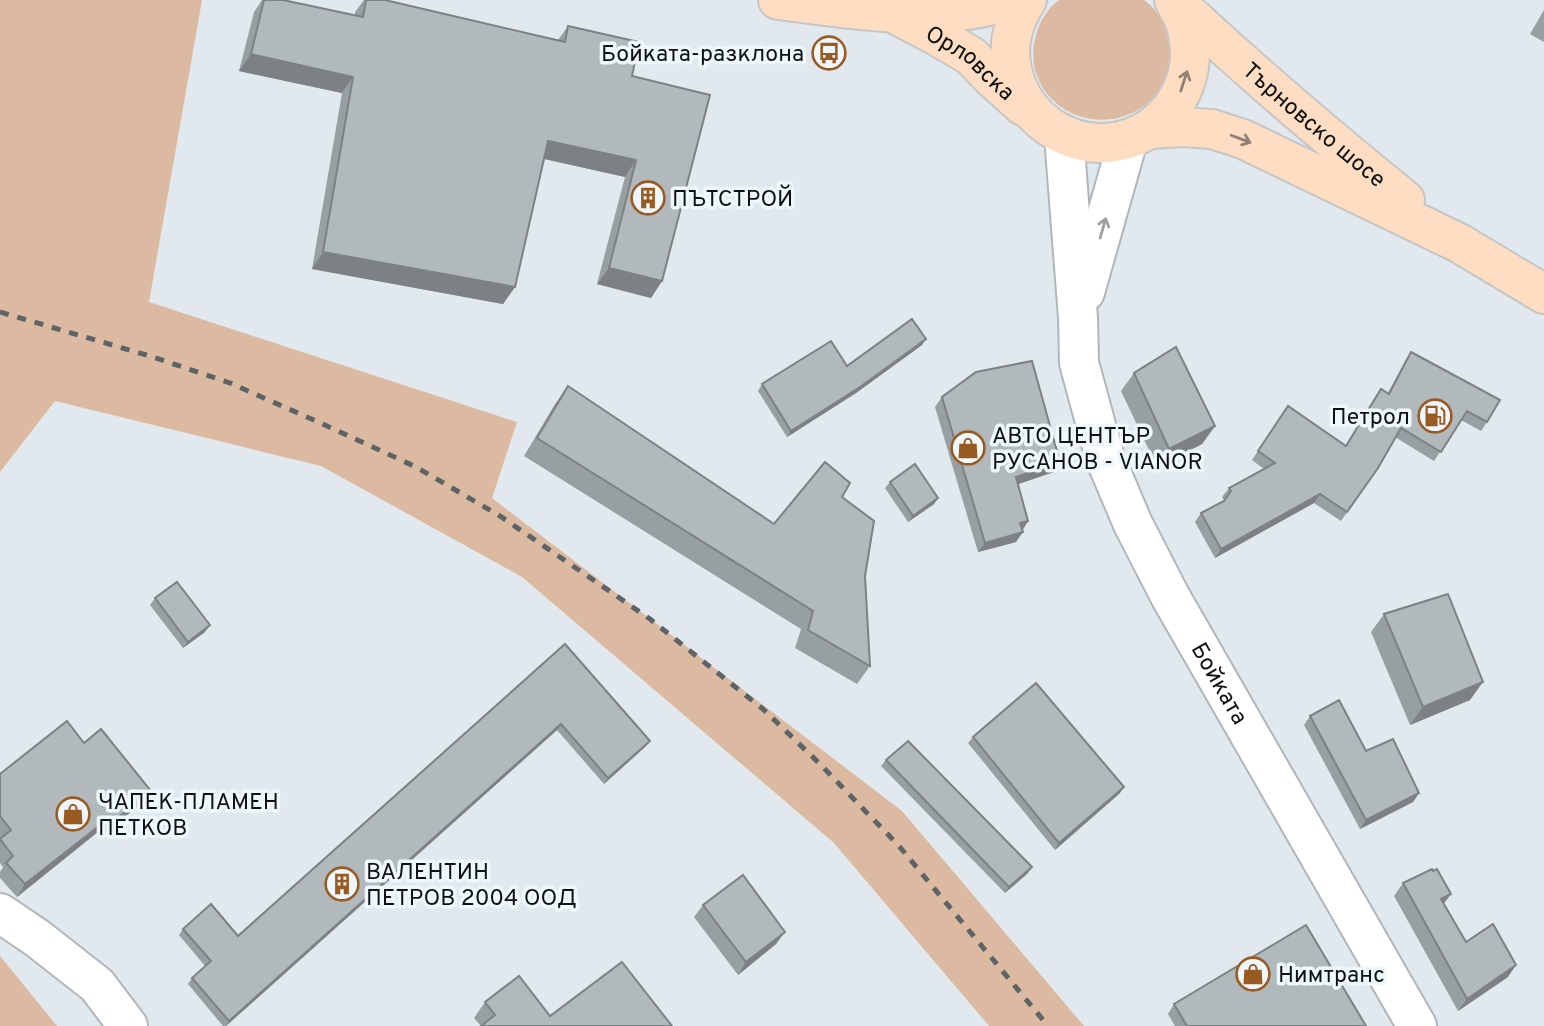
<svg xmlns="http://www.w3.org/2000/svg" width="1544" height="1026" viewBox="0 0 1544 1026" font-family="Overpass,sans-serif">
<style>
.green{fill:#dbbaa1}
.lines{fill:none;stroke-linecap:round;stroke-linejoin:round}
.secondary-casing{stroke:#afb7bb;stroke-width:42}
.primary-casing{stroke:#c5c6c6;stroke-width:42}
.secondary{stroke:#fff;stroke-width:38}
.primary{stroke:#feddc2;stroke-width:38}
.rail{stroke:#5e6366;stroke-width:5;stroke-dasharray:9 9;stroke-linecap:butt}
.wall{fill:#989fa3}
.shaded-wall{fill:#7c8284}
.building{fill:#b1b9bd;stroke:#7c8284;stroke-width:2}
.oneway{stroke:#928173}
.oneway2{stroke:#9fa0a0}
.labels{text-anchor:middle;stroke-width:7;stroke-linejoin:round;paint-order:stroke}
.poi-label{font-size:23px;fill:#0e1112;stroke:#eef7fb;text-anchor:start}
.street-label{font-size:23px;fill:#0e1112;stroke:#eef7fb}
</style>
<rect width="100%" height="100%" fill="#e1e9ee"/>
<!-- green -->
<g class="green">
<polygon points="0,0 202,0 149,302 517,422 492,498 902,811 1084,1026 989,1026 834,843 522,577 321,466 55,401 0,472"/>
<path d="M1059 0H1144C1164 14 1171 38 1169 61 1168 78 1157 96 1144 106 1091 144 1018 98 1036 35 1040 21 1047 9 1059 0Z"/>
<polygon points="0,956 57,1026 0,1026"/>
</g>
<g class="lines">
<defs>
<g id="secondary">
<path id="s1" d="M1064 136 1078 318 1079 363 1105 458 1133 524 1170 596 1417 1026"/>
<polyline points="1085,292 1128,140"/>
<polyline points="0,913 37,938 97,985 128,1026"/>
</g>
<g id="primary">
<path d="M778 0C855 9 935 25 1011 0"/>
<path d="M1027 0C1009 28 1005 55 1017 86 1024 103 1035 117 1050 127 1121 174 1207 111 1187 29 1185 19 1178 9 1174 0"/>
<path id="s2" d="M1178 4C1251 72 1327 137 1405 200"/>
<path id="s3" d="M897 15 937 36 971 56 993 79 1023 106"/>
<polyline points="1150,129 1183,127 1212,129 1243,139 1459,243 1544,294"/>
</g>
</defs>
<!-- secondary casing -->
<use href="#secondary" class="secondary-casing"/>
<!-- primary casing -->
<use href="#primary" class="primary-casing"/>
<!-- secondary -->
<use href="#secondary" class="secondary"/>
<!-- primary -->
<use href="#primary" class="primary"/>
<!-- rail -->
<polyline class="rail" points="0,312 153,357 230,383 325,425 416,467 500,516 589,577 650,619 763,709 820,764 899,846 1048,1026"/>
</g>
<!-- wall -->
<g class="wall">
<polygon points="262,0 283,0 355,15 355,12 364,0 385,0 558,40 568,26 632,76 662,281 651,298 597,284 625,177 544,159 515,287 503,304 312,269 342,93 239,71 254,12"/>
<polygon points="1544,10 1544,42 1530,34"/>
<polygon points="922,345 856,393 787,437 758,391 762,384 847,366"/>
<polygon points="1411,352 1487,422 1481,431 1461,420 1434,461 1395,437 1378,468 1341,521 1314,503 1215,558 1195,522 1201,513 1223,501 1224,500 1222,497 1229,488 1264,469 1252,460 1288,406 1346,446 1381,389 1388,393 1405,361"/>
<polygon points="1134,373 1215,426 1202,444 1157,467 1121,391"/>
<polygon points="568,386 774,524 842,497 865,576 870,666 857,684 795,648 801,629 524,456 555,404"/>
<polygon points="942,397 1054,472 1018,484 1028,521 1016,542 978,552 935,407"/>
<polygon points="890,482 938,498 934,504 908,522 885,488"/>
<polygon points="155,598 205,632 183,648 150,605"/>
<polygon points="1384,614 1470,700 1410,725 1371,632"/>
<polygon points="565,644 650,741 645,747 604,784 557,730 226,1026 223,1026 188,984 192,978 205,966 179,935 183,929 238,936"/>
<polygon points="1310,716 1366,751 1419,793 1413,802 1360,829 1304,725"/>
<polygon points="973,737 1120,793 1055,850 968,743"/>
<polygon points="84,743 151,791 142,803 102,835 99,831 17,897 0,878 0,872 3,867 0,863 0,774"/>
<polygon points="886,760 1032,867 1027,874 1005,893 881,766"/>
<polygon points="1403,883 1444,904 1466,942 1508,977 1458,1011 1394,896"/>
<polygon points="703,905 776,944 738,975 694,917"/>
<polygon points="485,1002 550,1016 481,1026 474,1018"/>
<polygon points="1174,1004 1366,1026 1175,1026 1168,1014"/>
</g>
<!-- shaded-wall -->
<g class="shaded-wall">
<polygon points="251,54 353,77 342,93 239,71"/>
<polygon points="548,141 636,160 625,177 536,157"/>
<polygon points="323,252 515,287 503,304 312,269"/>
<polygon points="609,268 662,281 651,298 597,284"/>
<polygon points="926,339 922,345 856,393 787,437 791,431"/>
<polygon points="1215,426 1202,444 1157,467 1169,449"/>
<polygon points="1060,462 1054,472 1009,487 1016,477"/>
<polygon points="1320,494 1314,503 1215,558 1221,549"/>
<polygon points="938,498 934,504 908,522 913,516"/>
<polygon points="1028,521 1022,530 1020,523"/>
<polygon points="1023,532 1016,542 978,552 985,543"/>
<polygon points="210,625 205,632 183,648 188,642"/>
<polygon points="1483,682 1470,700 1410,725 1423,707"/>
<polygon points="561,724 557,730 226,1026 229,1021"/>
<polygon points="650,741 645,747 604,784 608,778"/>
<polygon points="1124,787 1120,793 1055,850 1059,843"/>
<polygon points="151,791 142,803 102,835 111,823"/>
<polygon points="1419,793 1413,802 1360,829 1366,820"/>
<polygon points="108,819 99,831 17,897 25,884"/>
<polygon points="1032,867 1027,874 1005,893 1009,887"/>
<polygon points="1451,894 1442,906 1441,899"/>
<polygon points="785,932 776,944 738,975 746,962"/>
<polygon points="1516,965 1508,977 1458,1011 1467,999"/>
</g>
<!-- building -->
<g class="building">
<polygon points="264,0 283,0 363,17 366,0 385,0 565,42 568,26 639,42 632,76 710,95 662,281 609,268 636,160 548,141 515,287 323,252 353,77 251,54"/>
<polygon points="912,319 926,339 860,387 791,431 762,384 831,341 847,366"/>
<polygon points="1176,347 1215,426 1169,449 1134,373"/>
<polygon points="1411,352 1500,400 1487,422 1467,411 1441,452 1401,428 1378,468 1347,512 1320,494 1221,549 1201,513 1224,501 1231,491 1229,488 1275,463 1258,451 1288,406 1346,446 1381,389 1389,394"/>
<polygon points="1032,361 1060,462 1016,477 1028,521 1020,523 1023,532 985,543 942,397 976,372"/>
<polygon points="568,386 774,524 825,462 850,483 842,497 874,521 865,576 870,666 808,630 813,611 537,438"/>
<polygon points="915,464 938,498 913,516 890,482"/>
<polygon points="177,582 210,625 188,642 155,598"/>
<polygon points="1448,594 1483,682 1423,707 1384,614"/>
<polygon points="565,644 650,741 608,778 561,724 229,1021 192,978 211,961 183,929 211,904 238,936"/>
<polygon points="1036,683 1124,787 1059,843 973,737"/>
<polygon points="1339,700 1366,751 1393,739 1419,793 1366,820 1310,716"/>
<polygon points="67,721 84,743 101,729 151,791 111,823 108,819 25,884 6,863 13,856 0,839 11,830 0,816 0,774"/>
<polygon points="908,741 1032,867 1009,887 886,760"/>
<polygon points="1432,869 1433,871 1437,869 1451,894 1441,899 1466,942 1493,924 1516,965 1467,999 1403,883"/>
<polygon points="743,875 785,932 746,962 703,905"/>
<polygon points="1306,925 1366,1026 1187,1026 1174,1004"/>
<polygon points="622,962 672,1026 481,1026 495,1015 485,1002 519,976 550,1016"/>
</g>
<!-- one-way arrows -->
<defs><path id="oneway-shaft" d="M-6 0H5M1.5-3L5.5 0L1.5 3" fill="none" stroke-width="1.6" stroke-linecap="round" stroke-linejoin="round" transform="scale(1.75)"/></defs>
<g class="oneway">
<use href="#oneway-shaft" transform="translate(1184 81) rotate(-72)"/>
<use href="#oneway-shaft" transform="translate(1241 139) rotate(21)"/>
</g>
<use class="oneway2" href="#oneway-shaft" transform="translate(1103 228) rotate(-74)"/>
<!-- icons -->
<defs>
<symbol id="bus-ring" viewBox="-11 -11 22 22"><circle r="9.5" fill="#eef7fb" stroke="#9a5b22" stroke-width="1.5"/><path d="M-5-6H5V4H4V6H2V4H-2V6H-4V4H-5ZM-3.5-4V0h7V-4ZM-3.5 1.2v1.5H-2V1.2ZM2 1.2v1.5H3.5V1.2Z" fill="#9a5b22"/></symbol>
<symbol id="building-ring" viewBox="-11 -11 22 22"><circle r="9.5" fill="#eef7fb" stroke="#9a5b22" stroke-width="1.5"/><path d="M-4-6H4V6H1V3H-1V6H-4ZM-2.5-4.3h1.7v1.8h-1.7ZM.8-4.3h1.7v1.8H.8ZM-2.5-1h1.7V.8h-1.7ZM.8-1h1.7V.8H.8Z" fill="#9a5b22"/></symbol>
<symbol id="fuel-ring" viewBox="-11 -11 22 22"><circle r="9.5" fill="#eef7fb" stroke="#9a5b22" stroke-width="1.5"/><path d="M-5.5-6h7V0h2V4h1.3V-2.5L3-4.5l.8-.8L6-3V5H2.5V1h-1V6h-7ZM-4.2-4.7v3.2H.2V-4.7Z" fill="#9a5b22"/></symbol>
<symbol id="shop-ring" viewBox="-11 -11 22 22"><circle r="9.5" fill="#eef7fb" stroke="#9a5b22" stroke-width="1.5"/><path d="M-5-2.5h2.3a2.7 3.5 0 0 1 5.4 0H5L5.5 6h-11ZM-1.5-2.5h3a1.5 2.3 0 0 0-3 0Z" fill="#9a5b22"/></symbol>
</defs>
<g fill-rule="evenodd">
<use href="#bus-ring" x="810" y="34" width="38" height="38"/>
<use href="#building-ring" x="629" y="179" width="38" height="38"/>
<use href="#fuel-ring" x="1416" y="397" width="38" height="38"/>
<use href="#shop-ring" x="949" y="429" width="38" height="38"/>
<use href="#shop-ring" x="54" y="795" width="38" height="38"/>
<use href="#building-ring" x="323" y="865" width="38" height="38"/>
<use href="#shop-ring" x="1234" y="955" width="38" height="38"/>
</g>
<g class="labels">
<!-- poi labels -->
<g class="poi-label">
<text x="804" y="61" text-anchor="end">Бойката-разклона</text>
<text x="672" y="206">ПЪТСТРОЙ</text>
<text x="1410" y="424" text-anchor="end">Петрол</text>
<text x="992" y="443">АВТО ЦЕНТЪР<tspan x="992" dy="26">РУСАНОВ - VIANOR</tspan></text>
<text x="98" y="809">ЧАПЕК-ПЛАМЕН<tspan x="98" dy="26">ПЕТКОВ</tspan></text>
<text x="366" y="879">ВАЛЕНТИН<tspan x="366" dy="26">ПЕТРОВ 2004 ООД</tspan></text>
<text x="1278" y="982">Нимтранс</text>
</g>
<!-- street labels -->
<g class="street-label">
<text dy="8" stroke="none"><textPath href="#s3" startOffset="88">Орловска</textPath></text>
<text dy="8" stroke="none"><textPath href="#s2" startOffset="182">Търновско шосе</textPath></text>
<text dy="8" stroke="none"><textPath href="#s1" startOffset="579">Бойката</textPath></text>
</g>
</g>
</svg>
